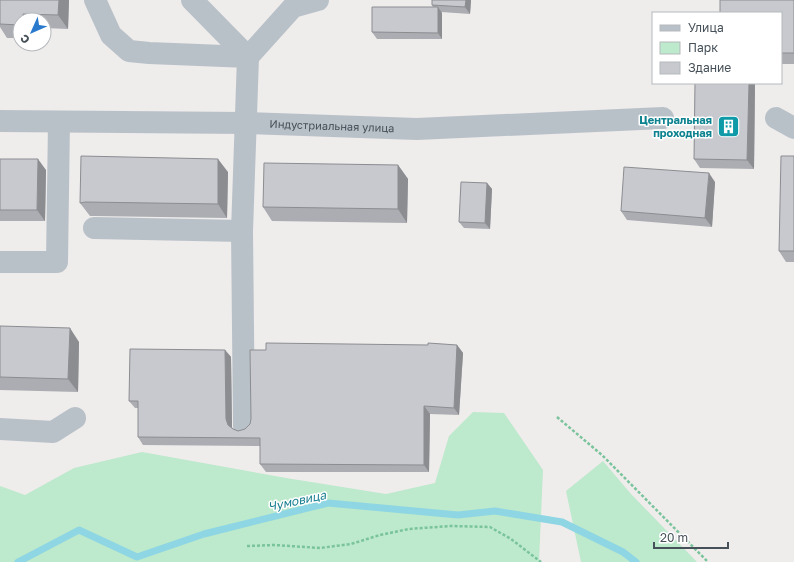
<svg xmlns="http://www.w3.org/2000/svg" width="794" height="562" viewBox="0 0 794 562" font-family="'Golos Text',sans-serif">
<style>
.green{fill:#bde9cc}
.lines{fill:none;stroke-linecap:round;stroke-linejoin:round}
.stream{stroke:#8ed6e3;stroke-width:7}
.path{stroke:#79c49b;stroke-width:2.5;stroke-dasharray:3 2;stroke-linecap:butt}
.minor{stroke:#b9c1c8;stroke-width:22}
.wall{fill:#abadb2}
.shaded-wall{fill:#8b8d91}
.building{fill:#c7c9cf;stroke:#8b8d91}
.labels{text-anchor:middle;stroke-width:3;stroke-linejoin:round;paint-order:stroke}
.culture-label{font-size:11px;font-weight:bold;fill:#0d838f;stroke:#fff;text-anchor:end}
.street-label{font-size:11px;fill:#465058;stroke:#fff}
.water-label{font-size:12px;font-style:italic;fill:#197f91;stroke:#fff}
</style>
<rect width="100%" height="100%" fill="#efecec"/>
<!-- green -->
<g class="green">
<polygon points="473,412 504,413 543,470 539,562 0,562 0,486 25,495 74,468 142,452 286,478 386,494 435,483 449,436"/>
<polygon points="603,461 631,494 697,562 581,562 566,491"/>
</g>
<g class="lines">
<!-- stream -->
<polyline class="stream" points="18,562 79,530 137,557 204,534 328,503 458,515 495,511 562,522 623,552 636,562"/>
<!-- path -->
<g class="path">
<polyline points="557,417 602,455 708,562"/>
<polyline points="247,546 275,545 320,548 351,544 380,535 409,529 450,526 490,527 511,539 541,562"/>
</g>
<!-- minor -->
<g class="minor">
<polyline points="95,0 111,35 129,51 149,53 248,57 293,7 318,0"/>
<polyline points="192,0 248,57 242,231 244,426"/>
<polyline points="776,118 794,128"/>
<path id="s1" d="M0 121 246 123 417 129 663 118"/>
<polyline points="94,228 242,231"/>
<polyline points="0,262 57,262 59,122"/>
<polyline points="0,429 53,432 75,418"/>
</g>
</g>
<!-- wall -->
<g class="wall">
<polygon points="0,0 69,0 68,29 44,28 44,20 20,20 20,38 7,38 0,27"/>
<polygon points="471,0 470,14 441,12 442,13 442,39 377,39 372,32 433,7 432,5"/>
<polygon points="794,0 794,64 781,64 781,13"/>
<polygon points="695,83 755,83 754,169 700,168 694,159"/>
<polygon points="794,156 794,262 786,262 779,251"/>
<polygon points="0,159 46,170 45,221 0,221"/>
<polygon points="398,165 408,179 407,223 272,221 263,207"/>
<polygon points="228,172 227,218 94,216 90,216 80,203"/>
<polygon points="715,182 712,227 627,220 621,211"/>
<polygon points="487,183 492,189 490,229 464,228 459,222"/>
<polygon points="0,326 79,342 78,392 0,390"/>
<polygon points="428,345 457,345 463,353 459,415 430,414 429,472 266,472 260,464 260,446 143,445 138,437 138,408 135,408 129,401 225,350 231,357 232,427 233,429 238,431 245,429 250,424 266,350"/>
</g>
<!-- shaded-wall -->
<g class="shaded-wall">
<polygon points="59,0 69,0 68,29 58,15"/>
<polygon points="466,0 471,0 470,14 465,7"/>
<polygon points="438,7 442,13 442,39 438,33"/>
<polygon points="23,14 27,20 23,20"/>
<polygon points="749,83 755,83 754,169 747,160"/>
<polygon points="38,159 46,170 45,221 37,210"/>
<polygon points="218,159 228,172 227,218 218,204"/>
<polygon points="398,165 408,179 407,223 398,209"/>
<polygon points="709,173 715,182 712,227 705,218"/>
<polygon points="487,183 492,189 490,229 485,223"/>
<polygon points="70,328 79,342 78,392 68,379"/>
<polygon points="457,345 463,353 459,415 454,408"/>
<polygon points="225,350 231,357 232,427 233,433 228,425 226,419"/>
<polygon points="424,406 430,414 429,472 424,465"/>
</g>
<!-- building -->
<g class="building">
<polygon points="0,0 59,0 58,15 23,14 23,20 20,20 20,25 0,24"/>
<polygon points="432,0 466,0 465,7 432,5"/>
<polygon points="720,0 794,0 794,53 781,53 781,13 720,13"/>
<polygon points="372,7 438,7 438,33 372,32"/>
<polygon points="695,83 749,83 747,160 694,159"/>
<polygon points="81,156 218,159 218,204 85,202 80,203"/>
<polygon points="781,156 794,156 794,251 779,251"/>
<polygon points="0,159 38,159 37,210 0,210"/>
<polygon points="264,163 398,165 398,209 263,207"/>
<polygon points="624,167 709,173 705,218 621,211"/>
<polygon points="461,182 487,183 485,223 459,222"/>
<polygon points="0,326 70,328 68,379 0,377"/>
<polygon points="266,343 428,345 428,343 457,345 454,408 424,406 424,465 260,464 260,438 138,437 138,401 129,401 130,349 225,350 226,419 228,425 233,429 238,431 245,429 250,424 251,419 250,350 266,350"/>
</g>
<!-- icons -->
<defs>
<symbol id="building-square" viewBox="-11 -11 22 22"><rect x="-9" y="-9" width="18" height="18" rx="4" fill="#0f9aa8" stroke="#fff"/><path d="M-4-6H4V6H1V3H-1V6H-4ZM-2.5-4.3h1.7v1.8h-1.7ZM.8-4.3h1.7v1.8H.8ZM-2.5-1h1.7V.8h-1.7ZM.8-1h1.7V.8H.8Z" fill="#fff"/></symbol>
</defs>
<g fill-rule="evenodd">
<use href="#building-square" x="716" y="114" width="25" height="25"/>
</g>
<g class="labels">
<!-- culture labels -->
<g class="culture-label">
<text x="712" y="124">Центральная<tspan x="712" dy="13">проходная</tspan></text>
</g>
<!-- street labels -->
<g class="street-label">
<text dy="4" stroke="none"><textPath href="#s1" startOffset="332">Индустриальная улица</textPath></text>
</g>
<!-- water labels -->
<g class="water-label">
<text transform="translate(297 501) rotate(-12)" y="4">Чумовица</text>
</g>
</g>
<!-- legend -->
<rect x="652" y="12" width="130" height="72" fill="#ffffff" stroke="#b5b9bc"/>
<rect x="660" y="25" width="20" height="6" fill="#b9c1c8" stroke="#b5b9bc"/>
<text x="688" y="32" font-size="12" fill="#465058">Улица</text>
<rect x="660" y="42" width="20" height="12" fill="#bde9cc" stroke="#b5b9bc"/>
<text x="688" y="52" font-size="12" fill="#465058">Парк</text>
<rect x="660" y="62" width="20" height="12" fill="#c7c9cf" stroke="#b5b9bc"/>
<text x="688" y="72" font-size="12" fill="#465058">Здание</text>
<!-- north arrow -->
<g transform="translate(32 32) rotate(225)"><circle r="19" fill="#ffffff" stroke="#b5b9bc"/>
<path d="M0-3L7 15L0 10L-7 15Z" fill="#2979cc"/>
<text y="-6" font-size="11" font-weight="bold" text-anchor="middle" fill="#465058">С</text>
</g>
<!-- scale -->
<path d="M654 542v6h74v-6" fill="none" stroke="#465058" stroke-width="2"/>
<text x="660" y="542" font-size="12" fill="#465058" stroke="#ffffff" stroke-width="3" paint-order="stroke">20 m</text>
</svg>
